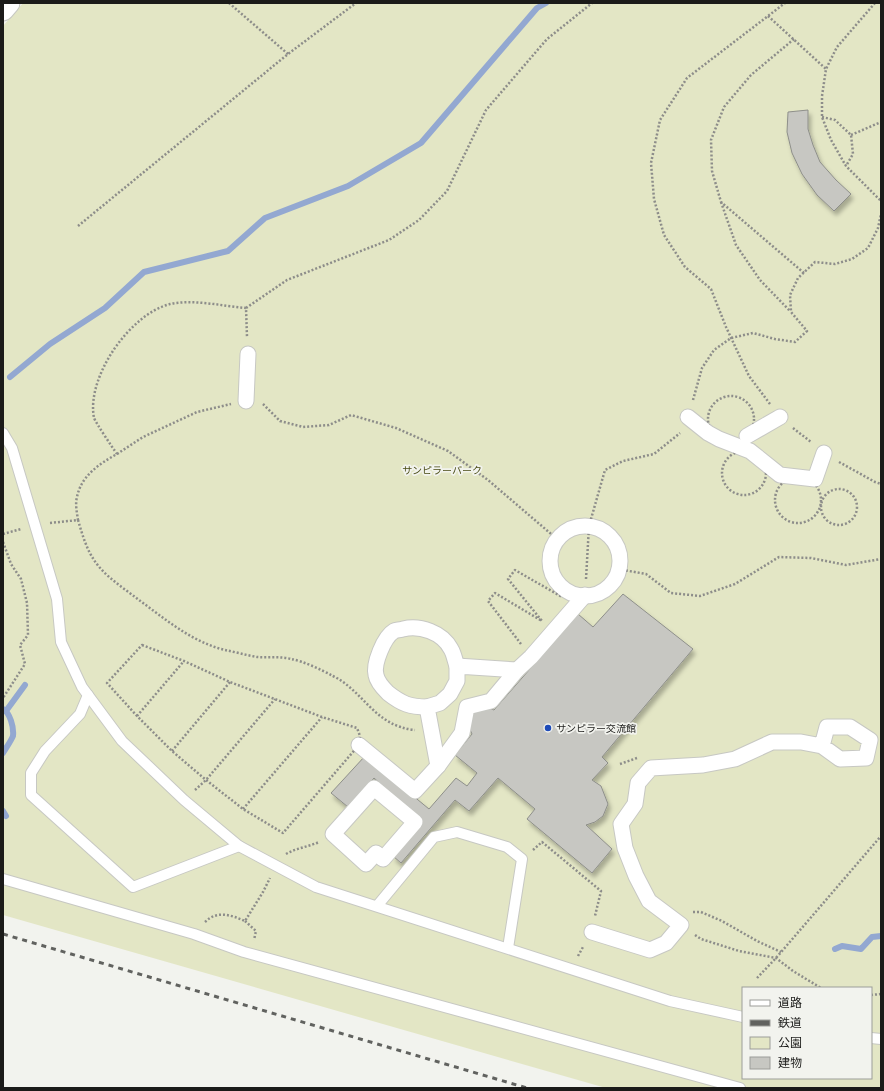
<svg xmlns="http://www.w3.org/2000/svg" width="884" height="1091" viewBox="0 0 884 1091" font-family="'IBM Plex Sans','Noto Sans JP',sans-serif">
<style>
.green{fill:#e3e6c5;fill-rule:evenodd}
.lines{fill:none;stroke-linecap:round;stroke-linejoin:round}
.stream{stroke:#93a8d1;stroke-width:6}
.building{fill:#c7c7c2;stroke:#8e8f8a;filter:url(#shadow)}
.service-casing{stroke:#c7c8c3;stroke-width:12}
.pedestrian-casing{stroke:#c7c8c3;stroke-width:17}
.minor-casing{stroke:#c7c8c3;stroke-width:23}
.path{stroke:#8d8d8a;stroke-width:2.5;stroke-dasharray:2 2;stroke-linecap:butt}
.service{stroke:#fff;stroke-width:10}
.pedestrian{stroke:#fff;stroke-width:15}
.minor{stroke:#fff;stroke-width:21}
.rail{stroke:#61625f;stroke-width:3;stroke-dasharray:5 5;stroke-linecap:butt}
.poi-dot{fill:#1e4bb8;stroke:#f2f3ee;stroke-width:1.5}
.labels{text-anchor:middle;stroke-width:3.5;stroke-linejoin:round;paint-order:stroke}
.park-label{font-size:10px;fill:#494c15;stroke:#f2f3ee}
.poi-label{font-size:10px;fill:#1b1b19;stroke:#f2f3ee;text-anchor:start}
</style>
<defs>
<filter id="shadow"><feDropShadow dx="2.5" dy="4.5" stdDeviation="2" flood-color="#0004"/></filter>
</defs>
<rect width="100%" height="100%" fill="#f2f3ee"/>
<!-- green -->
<path class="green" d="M23 3H881V1088H606L3 915V26ZM743 988H871V1078H743Z"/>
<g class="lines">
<!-- stream -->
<g class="stream">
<polyline points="10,377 50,344 105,308 144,272 228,251 265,218 348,186 421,143 537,8 546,3"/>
<path d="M3 709C10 713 14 727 13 736 11 741 6 748 3 753"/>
<polyline points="6,711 25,685"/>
<polyline points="3,811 6,816"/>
<polyline points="835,949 842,946 861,949 872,937 881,936"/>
</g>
</g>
<!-- building -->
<g class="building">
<polygon points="808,110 808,129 813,145 820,162 836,180 851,194 834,211 817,195 802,174 792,153 787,132 788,112"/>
<polygon points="623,594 693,649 602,757 608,763 592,780 601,786 608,804 603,816 595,822 586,825 612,849 592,873 527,819 535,809 498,778 469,811 455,800 401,863 393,856 422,821 374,778 348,807 331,793 365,756 429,809 456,778 467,786 477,773 455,755 472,734 466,721 480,705 494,710 578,614 593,627"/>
</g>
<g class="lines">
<defs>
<g id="service">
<polyline points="3,433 12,448 57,599 61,642 82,687 122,741 184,800 239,846 316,887 670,1001 743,1017"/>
<polyline points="88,695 80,714 45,751 31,773 31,795 133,887 239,846"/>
<polyline points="3,879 194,934 244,952 740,1088"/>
<polyline points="377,906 434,837 457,832 507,847 522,859 508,948"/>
<polyline points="871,1038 881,1039"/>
</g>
<g id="pedestrian">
<polyline points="246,401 248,354"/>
<polyline points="688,417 708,433 719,439 750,451 780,475 815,479 824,453"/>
<polyline points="747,436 780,417"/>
<circle cx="585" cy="561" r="35"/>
<path d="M427 707C410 707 402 704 388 693 384 689 377 681 376 675 373 664 384 637 394 631 396 630 400 630 403 629 420 625 442 632 451 649 454 654 455 661 457 666"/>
<polyline points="359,745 415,791 438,766 462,733 467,707 491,701 517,670 531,657 585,595"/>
<polyline points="438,766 427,707 440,703 450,694 457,681 457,666 517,670"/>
<polygon points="374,788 415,822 383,859 376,853 366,864 333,834"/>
<polyline points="592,932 650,950 666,943 681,925 649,901 636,876 625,848 621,824 635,804 638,783 651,768 703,765 735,759 772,742 801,742 822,746 840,759 866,758 870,740 850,727 827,727 822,746"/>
</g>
<polyline id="minor" points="3,10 9,3"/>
</defs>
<!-- service casing -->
<use href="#service" class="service-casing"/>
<!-- pedestrian casing -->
<use href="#pedestrian" class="pedestrian-casing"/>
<!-- minor casing -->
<use href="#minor" class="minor-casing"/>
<!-- path -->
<g class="path">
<polyline points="229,3 288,54"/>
<polyline points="875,3 837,47 826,69 822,96 822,117 831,140 846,166 881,201"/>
<polyline points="768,16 826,69"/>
<polyline points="794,39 751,75 724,107 711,140 712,171 721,202 804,273"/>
<polyline points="822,117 835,120 851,135 853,154 846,166"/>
<polyline points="851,135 881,122"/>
<polyline points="721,202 736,245 760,280 790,311"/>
<polyline points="78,226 288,54 356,3"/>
<polyline points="246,308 287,280 389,240 419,220 447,191 486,110 547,39 592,3"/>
<circle cx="731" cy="419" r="23"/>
<polyline points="693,400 702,368 714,350 731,338 753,333 775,339 795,342 807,331 791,312 790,295 798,278 815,262 835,264 852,259 868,248 878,228 881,214"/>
<polyline points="263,404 280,421 303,427 329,425 351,415 396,428 448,451 488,480 557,539"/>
<polyline points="770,404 749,376 726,327 711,289 685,267 664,235 654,199 651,163 660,120 687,78 785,3"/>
<polyline points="793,428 811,442"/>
<circle cx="744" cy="473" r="22"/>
<polyline points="117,454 143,437 197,412 231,404"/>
<polyline points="839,462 875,482 881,484"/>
<circle cx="798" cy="500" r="23"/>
<circle cx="839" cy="507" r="18"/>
<path d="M78 520C83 537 88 555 101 569 111 580 126 590 139 600 165 619 192 642 225 650 235 652 246 655 257 657 268 658 280 656 291 659 303 661 322 670 333 676 364 691 374 726 415 730"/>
<path d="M50 523 78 520C77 513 75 504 77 497 81 476 99 464 117 454 112 447 96 423 94 418 86 377 130 314 170 304 194 299 222 306 246 308L247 337"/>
<polyline points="3,534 21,529"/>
<polyline points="3,542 11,564 21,579 27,603 28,635 20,645 25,664 3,698"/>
<polyline points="618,569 646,574 671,593 700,596 735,584 779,557 811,558 846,565 881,559"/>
<polyline points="586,579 589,526 605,470 623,461 654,454 680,433"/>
<polyline points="521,644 488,601 495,593 542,621 508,579 515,570 562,597"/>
<polygon points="142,645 184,661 230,682 322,717 357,728 360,736 359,745 283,833 243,809 206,780 172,751 137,716 107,683"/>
<polyline points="137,716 184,661"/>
<polyline points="172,751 230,682"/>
<polyline points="620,764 637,758"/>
<polyline points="195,790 206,780 275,699"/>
<polyline points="243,809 322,717"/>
<polyline points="533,850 542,842 601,891 595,916"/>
<path d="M286 854C296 848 308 847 319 842"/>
<polyline points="693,912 701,912 722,921 757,941 781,952"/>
<polyline points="245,921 256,931 254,940"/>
<path d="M205 922C217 910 231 915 245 921L263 892 270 878"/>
<polyline points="695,935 701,939 739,951 776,958 793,971 821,988"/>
<polyline points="578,956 583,947"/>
<polyline points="757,978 776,958 881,836"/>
<polyline points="871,995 881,994"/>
</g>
<!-- service -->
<use href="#service" class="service"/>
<!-- pedestrian -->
<use href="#pedestrian" class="pedestrian"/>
<!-- minor -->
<use href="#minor" class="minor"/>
<!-- rail -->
<polyline class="rail" points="3,934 527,1088"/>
</g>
<!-- markers -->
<circle class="poi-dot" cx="548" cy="728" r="4"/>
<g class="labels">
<!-- park labels -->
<g class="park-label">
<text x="442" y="474">サンピラーパーク</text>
</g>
<!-- poi labels -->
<g class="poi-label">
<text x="556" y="732">サンピラー交流館</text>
</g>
</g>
<!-- border -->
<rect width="884" height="1091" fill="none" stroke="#1b1b19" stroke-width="8"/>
<!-- legend -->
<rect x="742" y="987" width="130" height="92" fill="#f2f3ee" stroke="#9c9d99"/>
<rect x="750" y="1000" width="20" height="6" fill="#ffffff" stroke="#9c9d99"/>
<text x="778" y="1007" font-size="12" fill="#1b1b19">道路</text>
<rect x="750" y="1020" width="20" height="6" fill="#61625f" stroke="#9c9d99"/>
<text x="778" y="1027" font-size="12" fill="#1b1b19">鉄道</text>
<rect x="750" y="1037" width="20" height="12" fill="#e3e6c5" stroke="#9c9d99"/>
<text x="778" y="1047" font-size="12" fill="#1b1b19">公園</text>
<rect x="750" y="1057" width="20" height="12" fill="#c7c7c2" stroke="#9c9d99"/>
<text x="778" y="1067" font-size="12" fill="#1b1b19">建物</text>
</svg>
